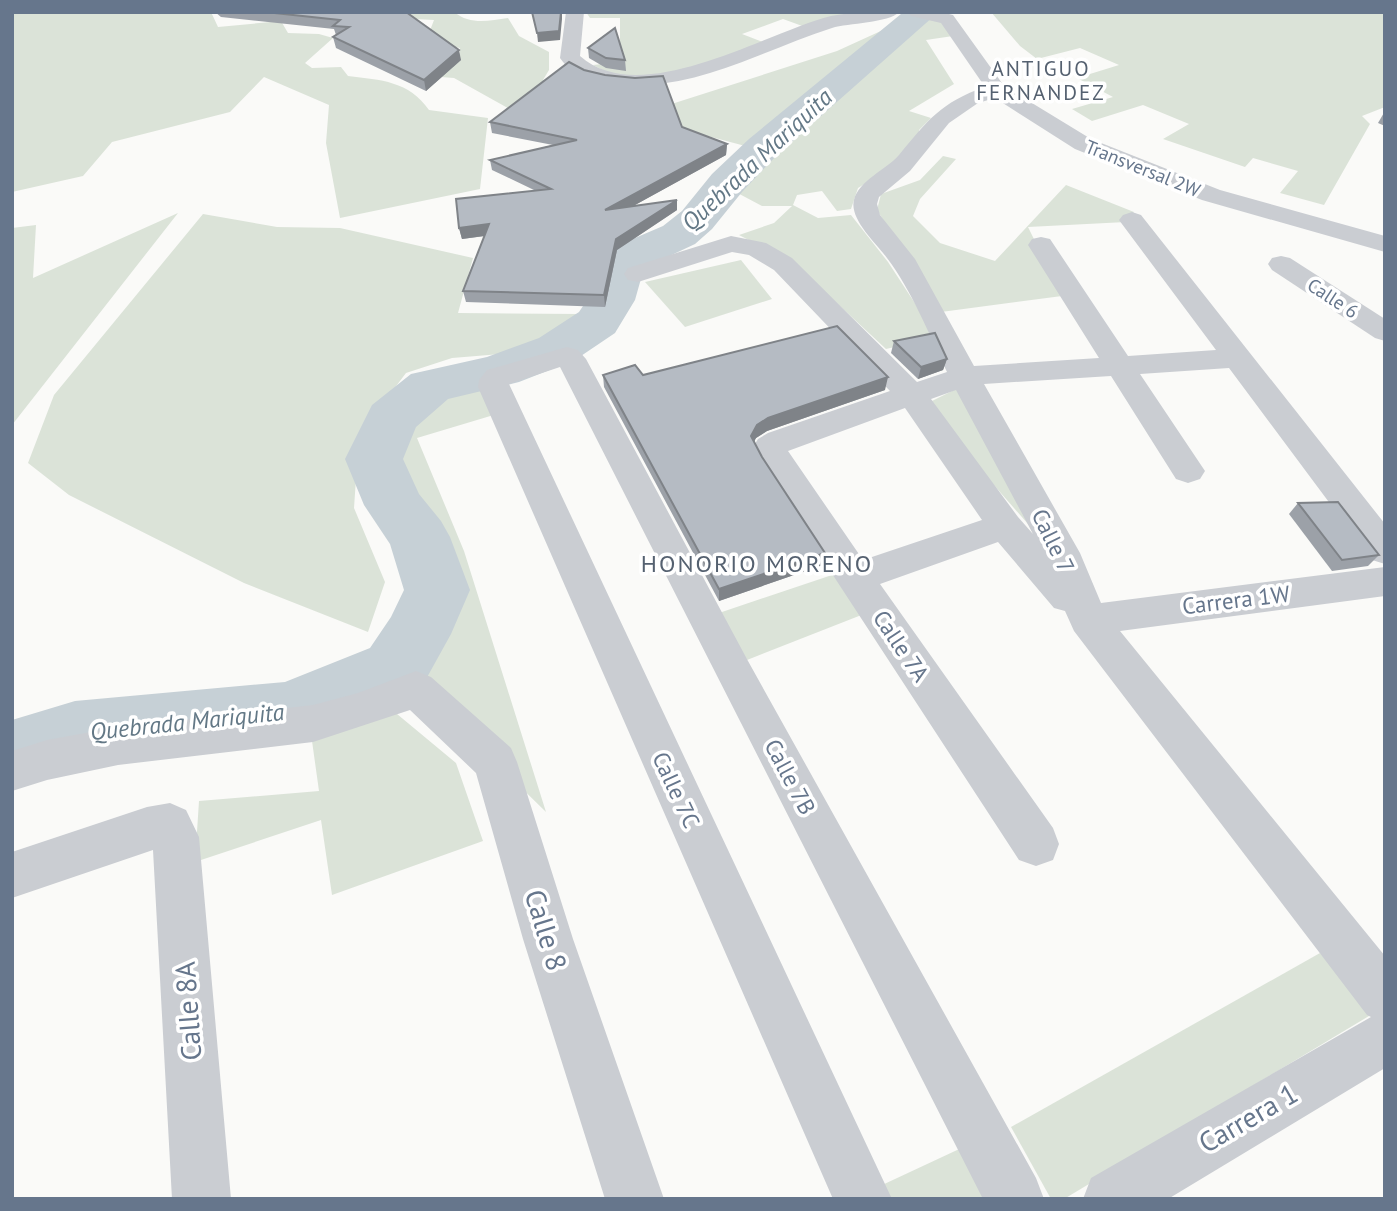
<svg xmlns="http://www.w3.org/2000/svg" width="1397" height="1211" viewBox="0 0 1397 1211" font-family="'PT Sans',sans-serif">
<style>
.green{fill:#dbe3d8}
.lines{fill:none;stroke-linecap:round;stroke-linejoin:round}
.river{fill:#c6d0d6;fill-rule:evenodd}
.minor{fill:#cacdd2;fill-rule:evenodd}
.wall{fill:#9ca1a8}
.shaded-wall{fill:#7f8388}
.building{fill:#b5bbc3;stroke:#7f8388;stroke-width:2}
.labels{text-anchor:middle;stroke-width:7;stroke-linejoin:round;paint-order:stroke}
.far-street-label{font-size:19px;fill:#66768c;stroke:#fff}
.far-neighbourhood-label{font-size:21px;letter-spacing:2px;fill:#556170;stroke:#fff}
.street-label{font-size:23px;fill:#66768c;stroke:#fff}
.water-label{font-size:24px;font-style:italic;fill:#637886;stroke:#fff}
.neighbourhood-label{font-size:24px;letter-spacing:2px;fill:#556170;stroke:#fff}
.near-street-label{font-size:28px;fill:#66768c;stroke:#fff}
</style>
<rect width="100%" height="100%" fill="#fafaf8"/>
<!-- green -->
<g class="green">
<path d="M12 12H211L218 27 281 21 288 33 319 34 333 38 305 63 312 68 341 67 348 76C381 80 409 81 429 110L488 118 480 189 340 218 326 143 329 105 264 77 230 112 112 142 83 176 12 192Z"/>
<path d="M373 12H454C470 25 488 21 508 18L519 36 549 52V70L543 80 571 97 522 116 454 78 427 76 459 60 460 48 426 41 434 20 378 17Z"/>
<path d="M586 12H851L805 27 783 19 742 34 765 43C713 62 645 96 593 65L620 62V18H590Z"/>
<polygon points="991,12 1385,12 1385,107 1362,116 1370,124 1324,205 1280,193 1298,171 1253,158 1245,167 1163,139 1189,124 1143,105 1092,121 1072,109 1113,97 1077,78 1119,65 1080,48 1037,59 1020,46"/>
<path d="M904 15C929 15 938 13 953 36L926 40 954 84 909 111 931 118 919 130V140L899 163 858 188 851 209 837 211 822 191 797 195 793 205 818 218 851 215 888 262 937 337 886 349 795 264 739 235 774 223 792 206H762L730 189 768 152 670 126 659 108 837 51 883 30 902 25Z"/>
<polygon points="943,156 956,159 920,199 913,216 940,243 995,261 1066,185 1134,212 1126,222 1028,227 1062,296 941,312 877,210 881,194 920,180"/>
<polygon points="178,213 12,425 12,228 36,225 33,278"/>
<polygon points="203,214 277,227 340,228 473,258 458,313 581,314 562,333 513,353 452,358 406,373 359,435 354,508 385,582 368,632 244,583 69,495 28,463 54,395"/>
<polygon points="741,260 772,299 685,327 645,282"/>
<path d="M490 381 497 414 417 438 464 551 546 812 449 717 416 689C433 658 454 627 453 590 452 530 351 473 406 419 414 410 426 394 437 390 452 384 473 384 490 381Z"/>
<polygon points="962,386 1055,555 924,405"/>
<polygon points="838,573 864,614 747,660 719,613"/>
<polygon points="391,709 456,763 483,841 332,895 321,820 195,862 199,801 319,791 312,741"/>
<polygon points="1320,953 1374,1013 1064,1199 1051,1199 1011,1127"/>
<polygon points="970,1144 1001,1199 886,1199 880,1186"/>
</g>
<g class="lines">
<!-- river -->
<polygon class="river" points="900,12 931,12 934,16 777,155 742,192 712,229 695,244 644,268 635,300 615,333 575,360 519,382 448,399 416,427 403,459 419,494 441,521 450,537 470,590 451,634 420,690 288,744 75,767 12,788 12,720 75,701 285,682 370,648 391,617 404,590 390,544 364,505 345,459 372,405 411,374 487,357 539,338 579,312 587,300 600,260 607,250 663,226 682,211 712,174 749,139 901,14"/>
<!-- minor -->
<g class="minor">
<path d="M566 12H584L580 56C641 110 764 33 831 16L856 12H899C889 23 848 23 832 28 757 52 686 97 606 82 586 79 572 75 560 58Z"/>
<path d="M908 12H941L953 15 1004 86 1091 139 1220 190 1385 236V252L1202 200 1075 149 995 98 978 103 949 123 910 171 879 197 877 204 880 215 915 259 974 366 1099 358 1028 245 1032 239 1041 237 1050 239 1128 356 1216 350 1119 220 1123 215 1132 212 1141 215 1385 524V564L1372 560 1229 368 1140 374 1205 471 1200 479 1188 483 1176 479 1111 376 984 384 1080 553 1101 603 1385 567V596L1120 631 1385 956V1068L1168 1199H1083L1091 1178 1371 1017 1367 1015 1074 631 1065 611 1054 608 998 542 880 584 1053 828 1059 844 1053 860 1036 866 1019 860 763 468 753 447 758 439 768 433 890 391 774 270 749 255 732 252 638 282 628 280 624 274 628 268 731 236 766 243 792 258 917 382 947 372C929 334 912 291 887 258 876 243 849 219 854 200 859 180 886 170 899 155 927 121 941 102 985 87L941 23 911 16ZM956 390 1033 534 1018 517 931 399ZM905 408 982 520 863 560 788 451Z"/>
<polygon points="1281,256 1290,258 1385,319 1385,341 1375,338 1272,270 1268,264 1272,258"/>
<polygon points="567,347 578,350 586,359 748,661 1036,1178 1044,1199 983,1199 560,367 509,384 892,1199 833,1199 478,387 479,380 487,370"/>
<polygon points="416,671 431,677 511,748 517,762 573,939 664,1199 605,1199 523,939 476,773 410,710 313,742 118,765 47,780 12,791 12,751 47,740 118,727 313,705 358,693"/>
<polygon points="170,803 186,810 199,837 231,1199 172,1199 153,850 12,898 12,852 147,807"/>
</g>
</g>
<!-- wall -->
<g class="wall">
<polygon points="215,12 406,12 461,60 426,91 336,48 333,37 336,35 334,29 221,17"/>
<polygon points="588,48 625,60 626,71 606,68 589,58"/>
<polygon points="1385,111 1385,126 1378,123"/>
<polygon points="490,122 682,127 727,144 726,155 633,206 677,210 617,250 605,307 466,302 463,291 485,236 462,239 459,228 534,190 492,170 490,160 553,145 492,133"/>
<polygon points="894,341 947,359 943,370 918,379 891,353"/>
<polygon points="603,375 643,375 885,390 767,431 756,438 754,441 762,457 823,565 719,601 604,387"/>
<polygon points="1298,503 1379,555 1368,566 1332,571 1289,514"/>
</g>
<!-- shaded-wall -->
<g class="shaded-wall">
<polygon points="562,12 562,19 560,40 538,42 537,33"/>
<polygon points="459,50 461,60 426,91 424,80"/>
<polygon points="727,144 726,155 606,221 605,210"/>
<polygon points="677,200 677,210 617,250 605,307 604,295 616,239"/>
<polygon points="489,224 491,235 462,239 459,228"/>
<polygon points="947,359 943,370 918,379 921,367"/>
<polygon points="888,377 885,390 767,431 756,438 751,448 751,436 757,425 768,418"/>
<polygon points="825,553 823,565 719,601 719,589"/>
</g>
<!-- building -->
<g class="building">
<polygon points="265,12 406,12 459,50 424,80 333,37 349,27 333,26 340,20"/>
<polygon points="532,12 561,12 559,31 537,33"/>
<polygon points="615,28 625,60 606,58 588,48"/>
<polygon points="569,62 584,70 605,75 635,78 663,76 682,127 727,144 605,210 677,200 616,239 604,295 463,291 489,224 459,228 456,199 551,189 490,160 577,140 490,122"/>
<polygon points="837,326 888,377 768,418 757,425 751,436 762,457 825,553 719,589 603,375 635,365 643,375"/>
<polygon points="935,333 947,359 921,367 894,341"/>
<polygon points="1338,502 1379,555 1342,560 1298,503"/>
</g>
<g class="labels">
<!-- far-street labels -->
<g class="far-street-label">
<text transform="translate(1143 168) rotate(22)" y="7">Transversal 2W</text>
<text transform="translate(1333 298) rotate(33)" y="7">Calle 6</text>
</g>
<!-- far-neighbourhood labels -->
<g class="far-neighbourhood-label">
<text x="1041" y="76">ANTIGUO<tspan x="1041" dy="24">FERNANDEZ</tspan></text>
</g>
<!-- street labels -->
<g class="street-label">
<text transform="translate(1053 541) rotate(64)" y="8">Calle 7</text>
<text transform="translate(1236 600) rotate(-7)" y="8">Carrera 1W</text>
<text transform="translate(901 646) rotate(56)" y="8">Calle 7A</text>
<text transform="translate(790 777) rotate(62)" y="8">Calle 7B</text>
<text transform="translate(676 790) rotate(65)" y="8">Calle 7C</text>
</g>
<!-- water labels -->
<g class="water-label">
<text transform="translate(757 160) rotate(-43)" y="8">Quebrada Mariquita</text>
<text transform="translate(187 722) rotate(-6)" y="8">Quebrada Mariquita</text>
</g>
<!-- neighbourhood labels -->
<g class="neighbourhood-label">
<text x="757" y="572">HONORIO MORENO</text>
</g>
<!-- near-street labels -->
<g class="near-street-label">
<text transform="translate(546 930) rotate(73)" y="10">Calle 8</text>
<text transform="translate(188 1011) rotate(-94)" y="10">Calle 8A</text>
<text transform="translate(1248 1118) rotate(-30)" y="10">Carrera 1</text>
</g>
</g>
<!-- border -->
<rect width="1397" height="1211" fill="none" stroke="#66768c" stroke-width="28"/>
</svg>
